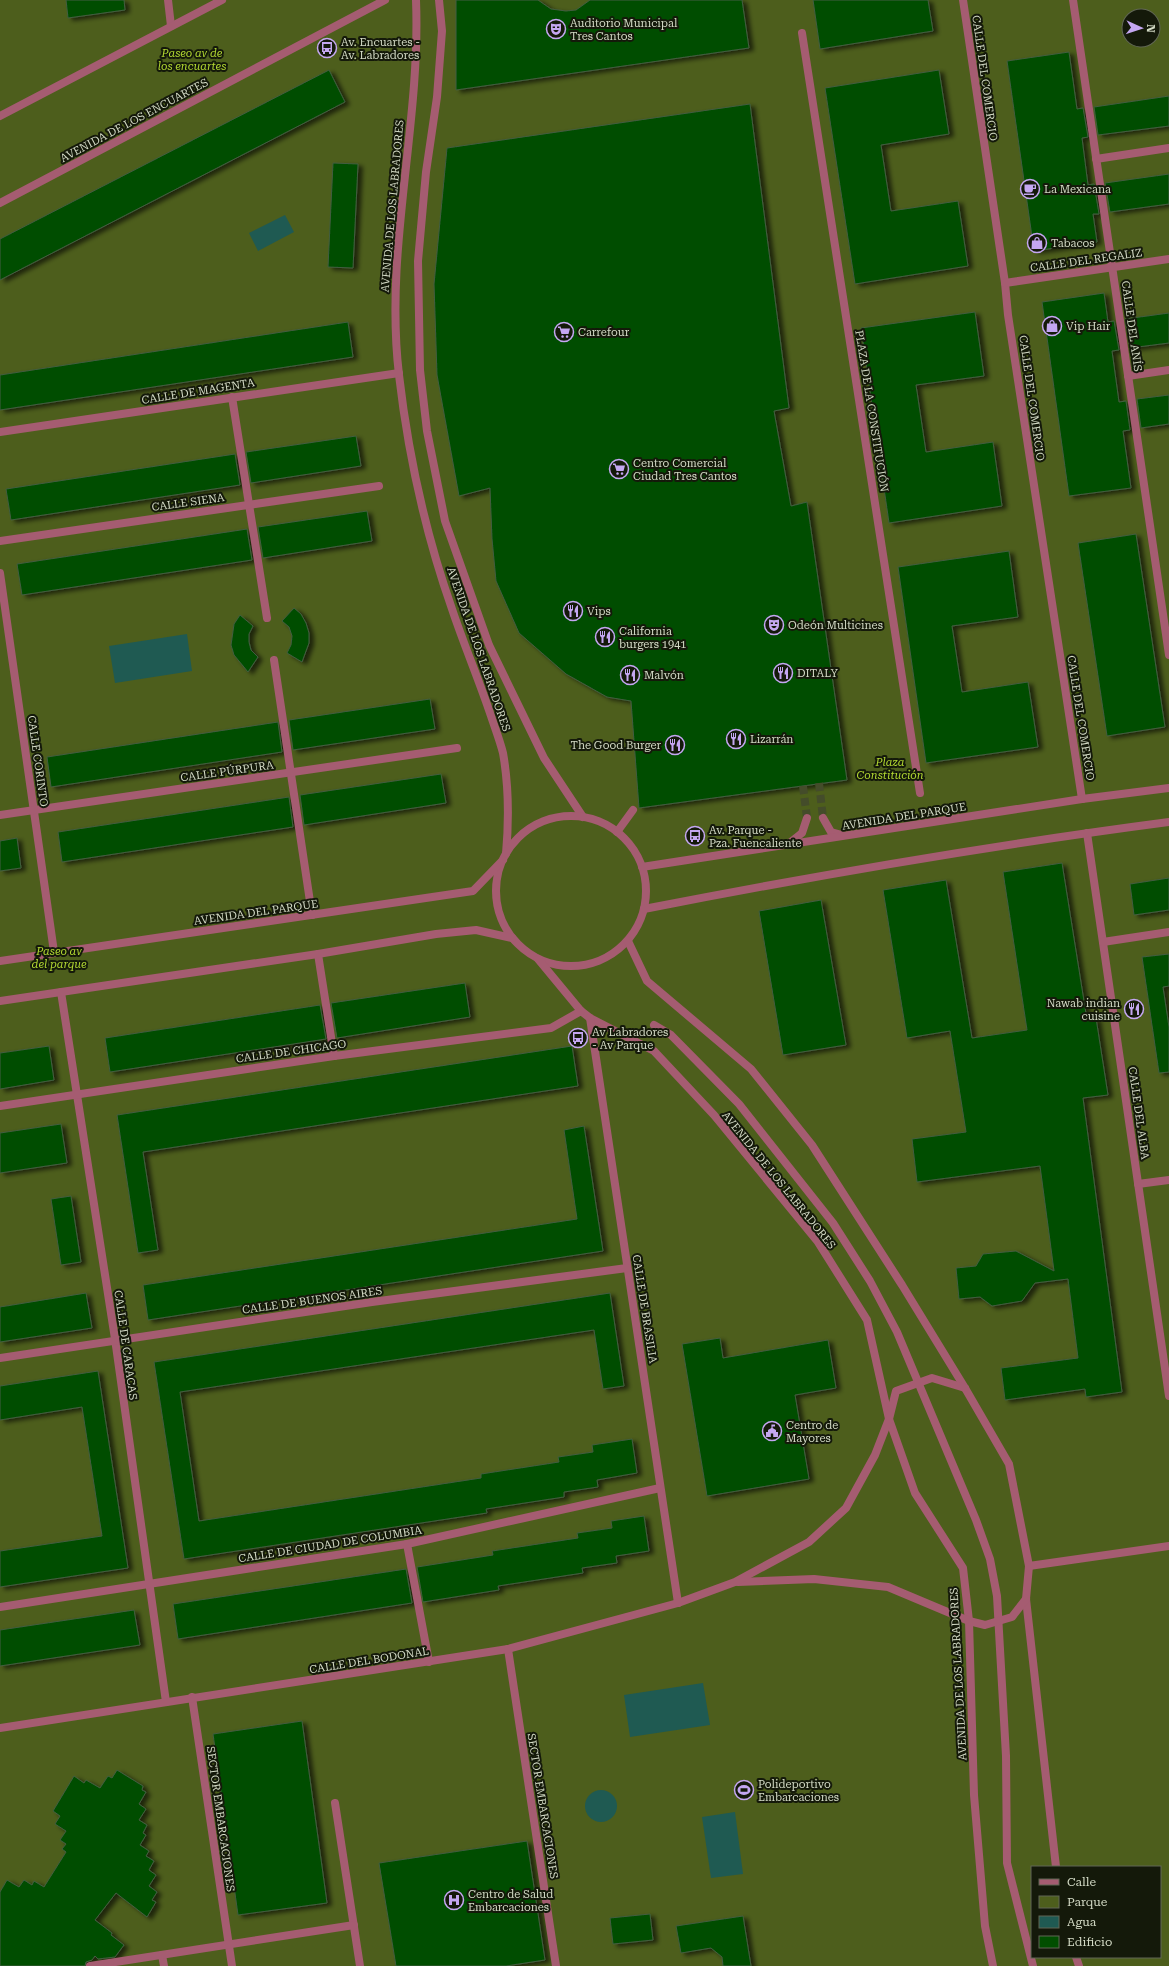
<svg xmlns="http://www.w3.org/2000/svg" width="1169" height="1966" viewBox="0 0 1169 1966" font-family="'Roboto Serif',serif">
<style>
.green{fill:#4d5e1c;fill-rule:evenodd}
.water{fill:#1f5a52}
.building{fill:#014e00;stroke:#425d40;filter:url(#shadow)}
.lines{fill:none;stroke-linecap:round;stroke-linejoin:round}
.street-tunnel{stroke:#444c2a;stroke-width:8;stroke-dasharray:8 4;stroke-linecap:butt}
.street{stroke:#a55c71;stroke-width:8}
.labels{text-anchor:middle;stroke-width:4;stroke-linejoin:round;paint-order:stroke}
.poi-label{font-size:11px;fill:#d4dbc6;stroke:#14190a;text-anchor:start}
.park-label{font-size:11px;font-style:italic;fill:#b2d832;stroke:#14190a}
.street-label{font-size:11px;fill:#d4dbc6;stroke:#14190a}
</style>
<defs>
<filter id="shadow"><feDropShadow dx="4.5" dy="2.5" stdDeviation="2" flood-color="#0009"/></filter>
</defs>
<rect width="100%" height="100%" fill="#2a330f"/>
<!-- green -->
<path class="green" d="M0 0H1169V1966H0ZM1129 16H1153V40H1129ZM1032 1867H1160V1957H1032Z"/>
<!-- water -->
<g class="water">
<polygon points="285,215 294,232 258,251 249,233"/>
<polygon points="187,634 192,671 115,683 109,646"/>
<polygon points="703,1683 710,1725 630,1737 624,1695"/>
<circle cx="601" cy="1806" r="16"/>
<polygon points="735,1812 743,1874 711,1878 702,1817"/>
</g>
<!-- building -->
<g class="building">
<polygon points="66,0 124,0 125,10 68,18"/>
<polygon points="456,0 538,0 551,9 566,11 576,10 590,0 742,0 749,48 456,90"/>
<polygon points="813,0 928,0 933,31 820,49"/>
<polygon points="1069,52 1077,109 1083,108 1088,137 1082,138 1088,185 1094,184 1099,214 1093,214 1097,242 1034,251 1007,61"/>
<polygon points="329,70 345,102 0,280 0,239"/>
<polygon points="939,70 949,134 881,145 891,211 958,201 968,266 855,284 825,88"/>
<polygon points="1169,96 1169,126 1098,135 1094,107"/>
<polygon points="750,104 789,408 774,411 791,506 807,502 847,780 639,808 631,701 607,697 566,674 519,633 496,581 492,539 490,488 459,496 437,375 434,284 447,148"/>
<polygon points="333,163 358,164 353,268 328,267"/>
<polygon points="1169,174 1169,204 1110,212 1105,183"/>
<polygon points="1104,293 1108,322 1114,321 1119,350 1112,351 1119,402 1126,401 1130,430 1123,431 1131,488 1069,496 1042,302"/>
<polygon points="975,312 984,376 916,385 926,452 993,442 1002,506 889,523 861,328"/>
<polygon points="1169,313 1169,343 1130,348 1125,319"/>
<polygon points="348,322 353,357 0,410 0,375"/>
<polygon points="1169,395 1169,424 1141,428 1137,399"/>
<polygon points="356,436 361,466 251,483 246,452"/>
<polygon points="235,454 240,485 11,520 6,489"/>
<polygon points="367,511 372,541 263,558 258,527"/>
<polygon points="247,529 252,560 22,595 17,564"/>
<polygon points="1136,534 1165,727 1107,736 1078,543"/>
<polygon points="1009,551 1018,617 952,626 962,692 1028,682 1038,747 926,763 898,567"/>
<polygon points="294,608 301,614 306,623 309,633 309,643 302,662 287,653 291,645 292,636 289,627 282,621"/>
<polygon points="240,615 253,626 249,634 249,642 251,650 258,657 248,672 234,655 231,645 234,624"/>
<polygon points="430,699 435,729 293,750 289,720"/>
<polygon points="278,722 282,752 51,787 47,757"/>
<polygon points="441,774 446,803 304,825 300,795"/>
<polygon points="289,797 293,827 62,862 58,832"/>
<polygon points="17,838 21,868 0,871 0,841"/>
<polygon points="1062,863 1087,1020 1096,1018 1108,1095 1083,1098 1122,1392 1086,1397 1085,1389 1005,1400 1001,1368 1078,1358 1068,1279 1035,1283 1022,1301 992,1306 980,1297 959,1299 956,1268 976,1266 983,1254 1016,1251 1054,1271 1040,1166 917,1182 912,1139 966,1132 950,1031 907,1038 883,890 946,880 972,1038 1027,1030 1003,872"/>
<polygon points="1169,878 1169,910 1134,915 1130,884"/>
<polygon points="821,900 846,1045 783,1055 759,911"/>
<polygon points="1169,954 1169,986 1163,987 1169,1027 1169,1072 1159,1073 1142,957"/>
<polygon points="465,983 470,1017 337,1038 331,1003"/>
<polygon points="320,1005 326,1039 110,1072 105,1038"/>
<polygon points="49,1046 54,1080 0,1089 0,1053"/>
<polygon points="572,1046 578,1086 143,1152 158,1250 138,1253 117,1115"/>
<polygon points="61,1124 67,1163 0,1173 0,1133"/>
<polygon points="584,1126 603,1251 148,1320 143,1285 577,1219 564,1130"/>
<polygon points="71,1196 81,1262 61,1265 51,1199"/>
<polygon points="86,1293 92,1328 0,1342 0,1307"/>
<polygon points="610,1293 624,1386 603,1389 594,1330 180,1392 199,1521 481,1478 481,1474 559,1462 558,1457 593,1452 592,1445 632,1439 637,1473 597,1480 598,1487 564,1492 564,1497 486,1509 487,1513 184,1559 154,1362"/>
<polygon points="720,1338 723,1358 828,1340 836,1388 795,1395 809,1479 707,1496 682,1344"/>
<polygon points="98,1371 128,1568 0,1587 0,1551 102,1536 82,1407 0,1420 0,1386"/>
<polygon points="644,1516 649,1551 616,1556 617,1563 582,1568 583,1573 498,1586 499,1590 423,1602 417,1567 493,1555 492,1551 578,1538 577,1533 612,1528 611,1521"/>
<polygon points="406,1569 412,1603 178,1639 173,1604"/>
<polygon points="134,1610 140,1645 0,1666 0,1630"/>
<polygon points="302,1721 327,1903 238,1915 213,1734"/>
<polygon points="117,1770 143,1786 142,1790 146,1792 139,1804 146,1809 139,1820 147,1825 143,1833 146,1835 140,1845 149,1851 146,1856 154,1861 149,1870 156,1875 149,1886 157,1892 152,1900 156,1902 147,1917 116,1893 95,1920 112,1933 111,1935 124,1945 115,1957 98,1959 95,1956 92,1960 86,1962 85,1966 0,1966 0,1892 7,1880 19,1887 24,1880 32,1885 34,1881 44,1887 66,1852 62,1849 66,1844 60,1840 66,1831 55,1824 60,1816 53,1811 74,1776 84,1783 86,1780 100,1788 108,1776 112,1778"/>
<polygon points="527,1841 545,1960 506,1966 396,1966 379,1863"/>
<polygon points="650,1914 653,1940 613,1944 610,1918"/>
<polygon points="743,1916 751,1966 723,1966 722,1957 711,1948 681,1953 676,1926"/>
</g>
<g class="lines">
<!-- street-tunnel -->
<g class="street-tunnel">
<polyline points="819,783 823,818"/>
<polyline points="803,786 807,818"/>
</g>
<!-- street -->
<g class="street">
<polyline points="168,0 171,26"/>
<path d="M416 0C421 125 384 249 399 375 408 453 426 535 452 609 464 645 479 680 491 716 495 728 500 741 503 753 509 787 509 820 506 854"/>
<polyline points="439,0 442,31 437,97 426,172 418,261 420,370 427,431 445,521 489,645 544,758 583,817"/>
<polyline points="963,0 1005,283 1008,315 1082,799"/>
<polyline points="1073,0 1169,655"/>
<polyline points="802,33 920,793"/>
<polyline points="0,116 222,0"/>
<polyline points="1096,159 1169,148"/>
<polyline points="0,203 385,0"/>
<polyline points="1005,283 1169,259"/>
<polyline points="1128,376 1169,370"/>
<polyline points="232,397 267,618"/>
<polyline points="0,432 399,373"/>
<polyline points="0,541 379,486"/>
<polyline points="0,573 54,952"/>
<polyline points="274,660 312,915"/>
<polyline points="0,815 457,748"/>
<circle cx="571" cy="891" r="75"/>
<polyline points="823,818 831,832 842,835"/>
<polyline points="617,832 633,810"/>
<polyline points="1087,833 1169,1396"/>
<polyline points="787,845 802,833 807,818"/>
<polyline points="642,867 1082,799 1169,788"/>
<path d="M644 909C818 875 993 845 1169 822"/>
<polyline points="628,941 647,981 751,1069 812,1145 902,1285 965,1388 1009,1464 1029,1566 1026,1599 1056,1867"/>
<polyline points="1103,942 1169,932"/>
<polyline points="318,954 334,1056"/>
<polyline points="538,959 581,1011 590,1018 654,1051 714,1115 818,1242 867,1320 889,1419 915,1493 963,1568 969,1621 974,1795 985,1926 993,1966"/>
<polyline points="0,961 473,891 503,860"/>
<polyline points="61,992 115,1339 166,1702"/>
<polyline points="0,1001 318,954 436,934 476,930 512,938"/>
<polyline points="590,1018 678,1603"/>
<polyline points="654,1025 671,1035 739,1104 833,1223 870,1281 897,1332 976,1520 990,1559 997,1596 1006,1756 1007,1863 1033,1966"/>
<polyline points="0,1106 334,1056 551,1028 581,1011"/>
<polyline points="1138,1184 1169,1180"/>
<polyline points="0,1358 372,1302 627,1268"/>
<polyline points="407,1544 429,1662"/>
<polyline points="1029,1566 1169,1546"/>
<polyline points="738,1582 814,1579 888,1587 969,1621 985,1625 1012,1617 1026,1599"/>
<polyline points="0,1607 407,1544 660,1488"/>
<polyline points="508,1649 556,1966"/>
<polyline points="192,1697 232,1966"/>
<polyline points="0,1728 508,1649 678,1603 735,1582 809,1542 846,1508 875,1455 889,1419 896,1391 932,1378 965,1388"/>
<polyline points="335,1803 360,1966"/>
<polyline points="162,1955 164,1966"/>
<polyline points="1076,1957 1079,1966"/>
<polyline points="90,1966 354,1925"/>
</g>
</g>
<!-- icons -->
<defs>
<symbol id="theatre-ring" viewBox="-11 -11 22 22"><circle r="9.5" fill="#14190a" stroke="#c4a7f1" stroke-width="1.5"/><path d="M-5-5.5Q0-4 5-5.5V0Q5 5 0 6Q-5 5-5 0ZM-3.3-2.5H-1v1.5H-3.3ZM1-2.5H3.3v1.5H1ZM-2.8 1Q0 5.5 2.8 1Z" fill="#c4a7f1"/></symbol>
<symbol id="bus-ring" viewBox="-11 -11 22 22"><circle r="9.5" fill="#14190a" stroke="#c4a7f1" stroke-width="1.5"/><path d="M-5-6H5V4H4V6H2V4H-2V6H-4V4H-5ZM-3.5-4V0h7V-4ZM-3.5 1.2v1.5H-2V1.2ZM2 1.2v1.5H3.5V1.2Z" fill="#c4a7f1"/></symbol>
<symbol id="cafe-ring" viewBox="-11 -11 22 22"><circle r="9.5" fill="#14190a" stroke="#c4a7f1" stroke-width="1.5"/><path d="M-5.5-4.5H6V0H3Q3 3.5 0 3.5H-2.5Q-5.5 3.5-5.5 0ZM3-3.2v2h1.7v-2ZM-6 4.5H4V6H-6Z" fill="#c4a7f1"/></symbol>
<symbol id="shop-ring" viewBox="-11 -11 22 22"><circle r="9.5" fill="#14190a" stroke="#c4a7f1" stroke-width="1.5"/><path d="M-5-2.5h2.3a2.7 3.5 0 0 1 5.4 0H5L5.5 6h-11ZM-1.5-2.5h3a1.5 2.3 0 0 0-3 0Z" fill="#c4a7f1"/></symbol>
<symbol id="supermarket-ring" viewBox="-11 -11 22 22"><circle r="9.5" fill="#14190a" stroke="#c4a7f1" stroke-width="1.5"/><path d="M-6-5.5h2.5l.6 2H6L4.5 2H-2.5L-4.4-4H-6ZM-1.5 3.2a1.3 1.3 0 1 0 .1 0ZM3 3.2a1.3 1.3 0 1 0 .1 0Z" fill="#c4a7f1"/></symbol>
<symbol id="restaurant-ring" viewBox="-11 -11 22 22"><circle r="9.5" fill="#14190a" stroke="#c4a7f1" stroke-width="1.5"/><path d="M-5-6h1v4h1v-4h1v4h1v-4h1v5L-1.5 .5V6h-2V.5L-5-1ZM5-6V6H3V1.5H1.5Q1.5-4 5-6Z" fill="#c4a7f1"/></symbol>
<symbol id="civic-ring" viewBox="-11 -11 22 22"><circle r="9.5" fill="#14190a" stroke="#c4a7f1" stroke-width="1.5"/><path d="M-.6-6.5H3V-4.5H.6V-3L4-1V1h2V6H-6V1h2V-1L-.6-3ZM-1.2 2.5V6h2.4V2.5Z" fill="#c4a7f1"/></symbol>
<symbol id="stadium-ring" viewBox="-11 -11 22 22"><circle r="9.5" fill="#14190a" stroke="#c4a7f1" stroke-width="1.5"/><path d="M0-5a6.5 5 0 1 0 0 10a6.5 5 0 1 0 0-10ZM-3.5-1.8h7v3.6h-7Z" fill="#c4a7f1"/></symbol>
<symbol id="hospital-ring" viewBox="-11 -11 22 22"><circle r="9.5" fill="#14190a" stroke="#c4a7f1" stroke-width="1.5"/><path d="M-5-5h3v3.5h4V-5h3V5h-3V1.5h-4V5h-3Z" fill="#c4a7f1"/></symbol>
</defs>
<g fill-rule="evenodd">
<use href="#theatre-ring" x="545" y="18" width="22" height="22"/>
<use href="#bus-ring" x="316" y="37" width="22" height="22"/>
<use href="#cafe-ring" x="1019" y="178" width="22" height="22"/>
<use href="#shop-ring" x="1026" y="232" width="22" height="22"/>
<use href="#shop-ring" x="1041" y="315" width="22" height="22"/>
<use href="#supermarket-ring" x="553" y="321" width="22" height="22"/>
<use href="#supermarket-ring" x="608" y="458" width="22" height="22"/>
<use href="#restaurant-ring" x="562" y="600" width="22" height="22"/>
<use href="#theatre-ring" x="763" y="614" width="22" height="22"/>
<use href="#restaurant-ring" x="594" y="626" width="22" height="22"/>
<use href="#restaurant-ring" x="772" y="662" width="22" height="22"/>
<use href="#restaurant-ring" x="619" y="664" width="22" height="22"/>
<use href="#restaurant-ring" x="725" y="728" width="22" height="22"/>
<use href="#restaurant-ring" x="664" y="734" width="22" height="22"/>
<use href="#bus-ring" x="684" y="825" width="22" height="22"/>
<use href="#restaurant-ring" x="1123" y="998" width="22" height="22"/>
<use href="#bus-ring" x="567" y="1027" width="22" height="22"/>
<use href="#civic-ring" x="761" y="1420" width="22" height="22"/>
<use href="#stadium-ring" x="733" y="1779" width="22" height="22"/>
<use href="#hospital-ring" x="443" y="1889" width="22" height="22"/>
</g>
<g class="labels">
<!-- poi labels -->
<g class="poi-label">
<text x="570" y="27">Auditorio Municipal<tspan x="570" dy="13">Tres Cantos</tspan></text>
<text x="341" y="46">Av. Encuartes -<tspan x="341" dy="13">Av. Labradores</tspan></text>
<text x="1044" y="193">La Mexicana</text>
<text x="1051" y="247">Tabacos</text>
<text x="1066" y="330">Vip Hair</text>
<text x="578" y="336">Carrefour</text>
<text x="633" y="467">Centro Comercial<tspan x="633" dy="13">Ciudad Tres Cantos</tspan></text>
<text x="587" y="615">Vips</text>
<text x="788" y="629">Odeón Multicines</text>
<text x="619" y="635">California<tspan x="619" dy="13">burgers 1941</tspan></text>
<text x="797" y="677">DITALY</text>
<text x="644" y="679">Malvón</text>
<text x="750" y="743">Lizarrán</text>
<text x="661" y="749" text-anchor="end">The Good Burger</text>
<text x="709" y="834">Av. Parque -<tspan x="709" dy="13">Pza. Fuencaliente</tspan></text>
<text x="1120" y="1007" text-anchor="end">Nawab indian<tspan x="1120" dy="13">cuisine</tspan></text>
<text x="592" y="1036">Av Labradores<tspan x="592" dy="13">- Av Parque</tspan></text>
<text x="786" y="1429">Centro de<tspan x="786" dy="13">Mayores</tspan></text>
<text x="758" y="1788">Polideportivo<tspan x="758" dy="13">Embarcaciones</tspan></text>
<text x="468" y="1898">Centro de Salud<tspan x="468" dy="13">Embarcaciones</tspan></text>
</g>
<!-- park labels -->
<g class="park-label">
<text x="192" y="57">Paseo av de<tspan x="192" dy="13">los encuartes</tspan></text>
<text x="890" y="766">Plaza<tspan x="890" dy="13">Constitución</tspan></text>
<text x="59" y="955">Paseo av<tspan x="59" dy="13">del parque</tspan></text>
</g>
<!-- street labels -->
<g class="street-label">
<text transform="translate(985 78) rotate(82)" y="4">CALLE DEL COMERCIO</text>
<text transform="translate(134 120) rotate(-28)" y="4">AVENIDA DE LOS ENCUARTES</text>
<text transform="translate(392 206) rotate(-85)" y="4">AVENIDA DE LOS LABRADORES</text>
<text transform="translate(1086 260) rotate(-8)" y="4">CALLE DEL REGALIZ</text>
<text transform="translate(1132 326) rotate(82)" y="4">CALLE DEL ANÍS</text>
<text transform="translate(198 391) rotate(-9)" y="4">CALLE DE MAGENTA</text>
<text transform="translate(1032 398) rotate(82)" y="4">CALLE DEL COMERCIO</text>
<text transform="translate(872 411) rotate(81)" y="4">PLAZA DE LA CONSTITUCIÓN</text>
<text transform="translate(188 502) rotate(-8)" y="4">CALLE SIENA</text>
<text transform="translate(479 649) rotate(71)" y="4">AVENIDA DE LOS LABRADORES</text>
<text transform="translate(1081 718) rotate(81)" y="4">CALLE DEL COMERCIO</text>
<text transform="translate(38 761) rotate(82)" y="4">CALLE CORINTO</text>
<text transform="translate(227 771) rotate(-8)" y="4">CALLE PÚRPURA</text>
<text transform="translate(904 816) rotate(-9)" y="4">AVENIDA DEL PARQUE</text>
<text transform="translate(256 912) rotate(-8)" y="4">AVENIDA DEL PARQUE</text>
<text transform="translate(291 1051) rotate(-8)" y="4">CALLE DE CHICAGO</text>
<text transform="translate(1139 1113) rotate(82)" y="4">CALLE DEL ALBA</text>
<text transform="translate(779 1180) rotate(51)" y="4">AVENIDA DE LOS LABRADORES</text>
<text transform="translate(312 1300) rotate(-8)" y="4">CALLE DE BUENOS AIRES</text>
<text transform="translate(645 1309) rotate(81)" y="4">CALLE DE BRASILIA</text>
<text transform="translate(126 1345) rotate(82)" y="4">CALLE DE CARACAS</text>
<text transform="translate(330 1544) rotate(-9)" y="4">CALLE DE CIUDAD DE COLUMBIA</text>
<text transform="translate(369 1660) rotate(-9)" y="4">CALLE DEL BODONAL</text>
<text transform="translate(958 1674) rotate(-93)" y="4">AVENIDA DE LOS LABRADORES</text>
<text transform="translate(543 1806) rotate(81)" y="4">SECTOR EMBARCACIONES</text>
<text transform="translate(221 1819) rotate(82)" y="4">SECTOR EMBARCACIONES</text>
</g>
</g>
<!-- legend -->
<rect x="1031" y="1866" width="130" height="92" fill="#14190a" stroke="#616755"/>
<rect x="1039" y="1879" width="20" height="6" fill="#a55c71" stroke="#616755"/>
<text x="1067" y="1886" font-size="12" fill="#d4dbc6">Calle</text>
<rect x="1039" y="1896" width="20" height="12" fill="#4d5e1c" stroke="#616755"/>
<text x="1067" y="1906" font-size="12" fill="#d4dbc6">Parque</text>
<rect x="1039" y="1916" width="20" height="12" fill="#1f5a52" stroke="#616755"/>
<text x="1067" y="1926" font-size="12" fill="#d4dbc6">Agua</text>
<rect x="1039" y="1936" width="20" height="12" fill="#014e00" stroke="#616755"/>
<text x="1067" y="1946" font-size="12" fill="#d4dbc6">Edificio</text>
<!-- north arrow -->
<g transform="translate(1141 28) rotate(93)"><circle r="19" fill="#14190a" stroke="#616755"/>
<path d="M0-3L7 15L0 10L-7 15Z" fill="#c4a7f1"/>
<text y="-6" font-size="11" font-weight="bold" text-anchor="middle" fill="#d4dbc6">N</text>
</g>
</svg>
